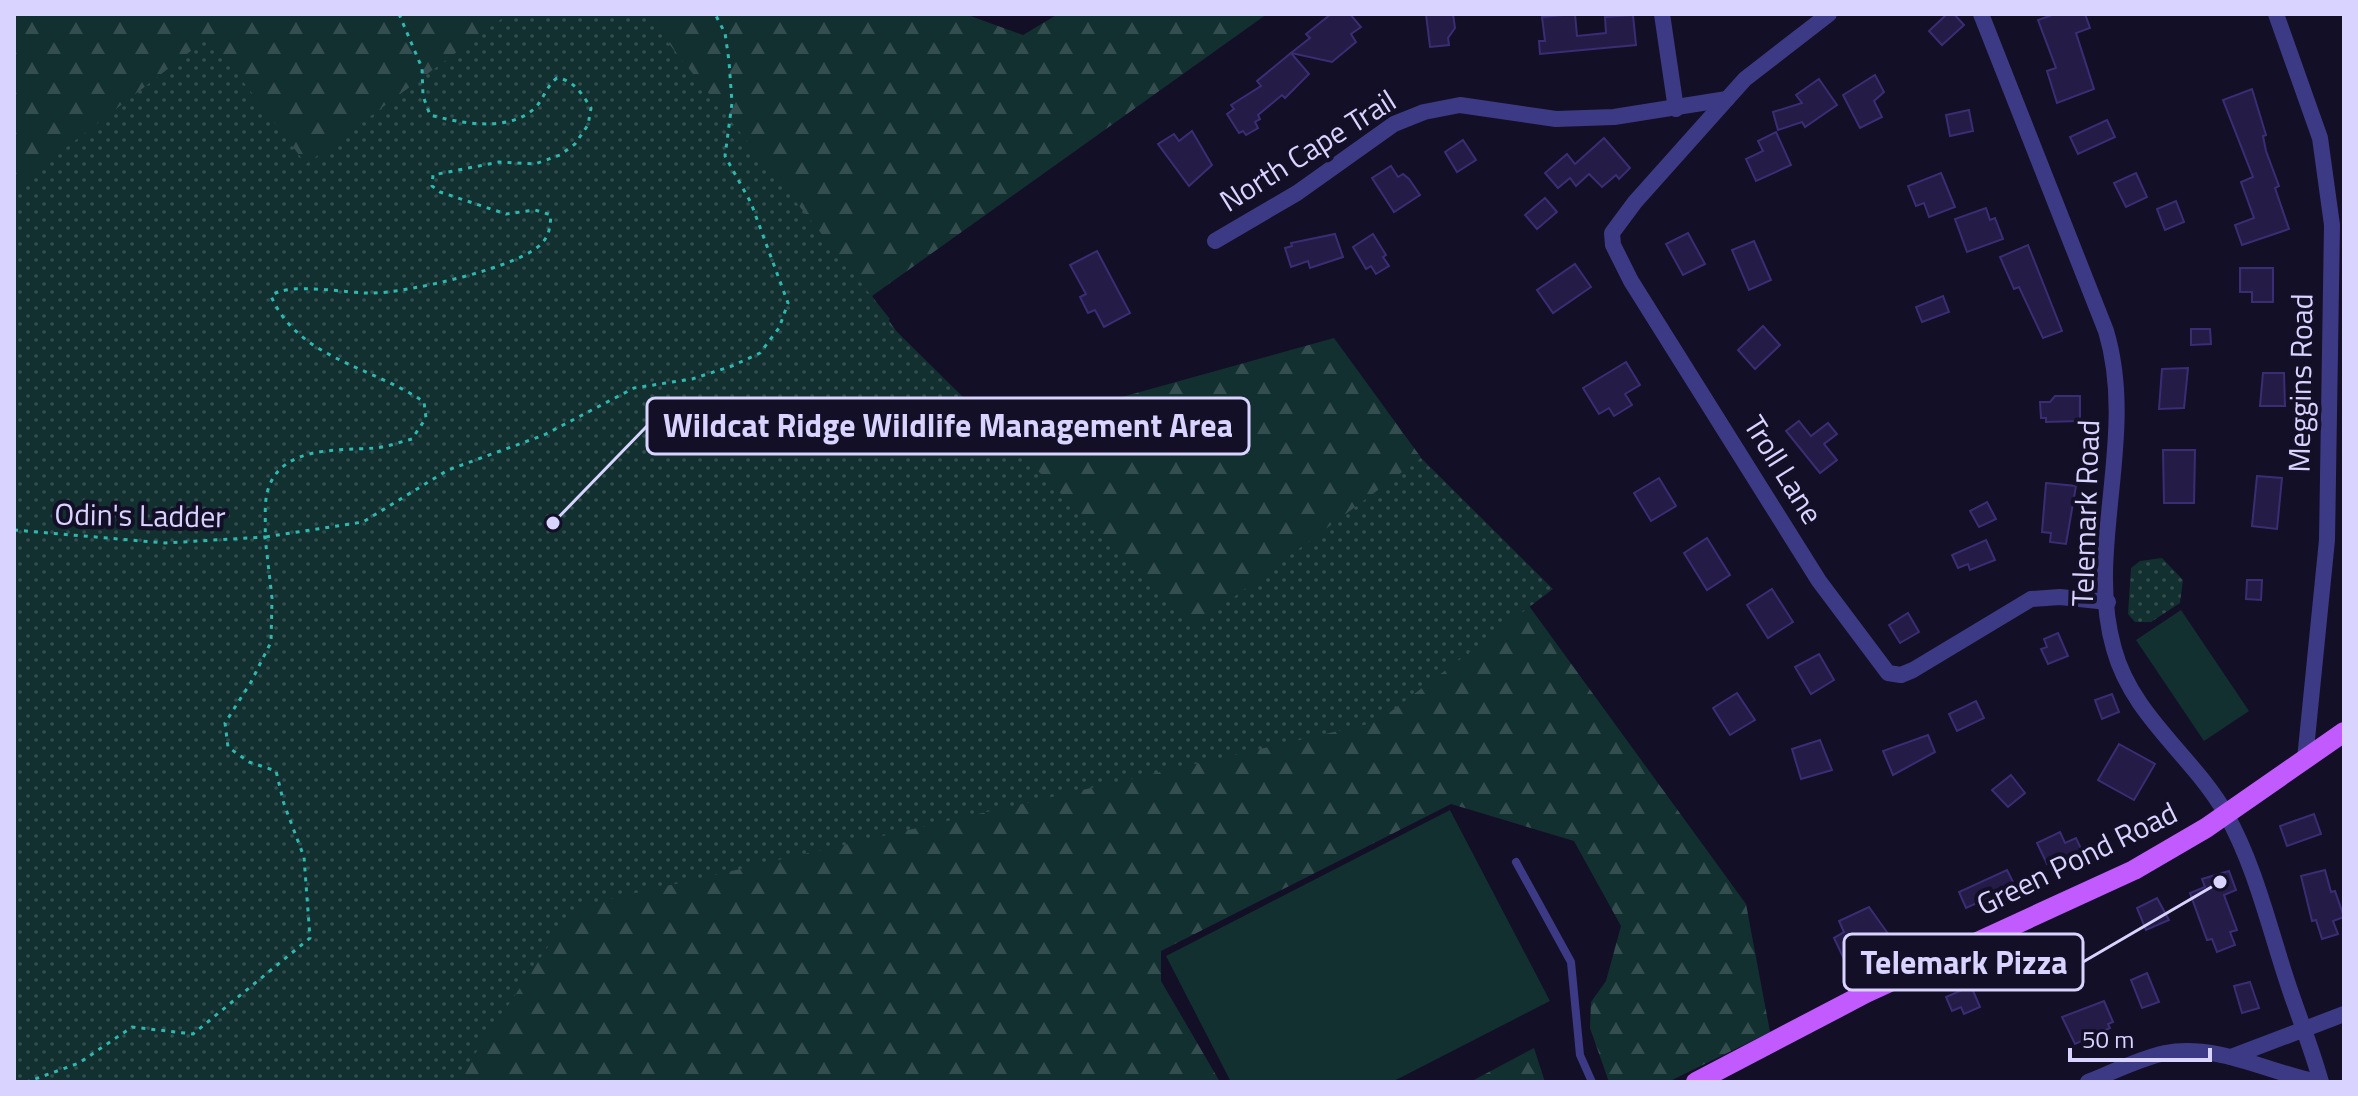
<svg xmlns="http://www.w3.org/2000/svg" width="2358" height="1096" viewBox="0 0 2358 1096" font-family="'Titillium Web',sans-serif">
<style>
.green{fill:#12302f}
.forest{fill:url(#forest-firs)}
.park{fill:url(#park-dots)}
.building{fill:#241b47;stroke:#3b2d73;stroke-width:2}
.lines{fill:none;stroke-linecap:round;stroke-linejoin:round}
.path{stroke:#2fb8b0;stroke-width:3;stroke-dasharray:4 6;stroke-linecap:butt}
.service{stroke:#3d3a85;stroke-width:8}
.minor{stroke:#3d3a85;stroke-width:16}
.primary{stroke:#c25bff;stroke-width:20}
.labels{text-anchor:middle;stroke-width:8;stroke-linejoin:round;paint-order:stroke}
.street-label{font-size:30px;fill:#d9d4ff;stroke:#130f26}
.leader{fill:none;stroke:#d9d4ff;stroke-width:3}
.callout-dot{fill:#d9d4ff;stroke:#130f26;stroke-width:3}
.callout{fill:#130f26;stroke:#d9d4ff;stroke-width:3}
.callout-label{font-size:32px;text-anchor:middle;font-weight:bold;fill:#d9d4ff}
</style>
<defs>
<pattern id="forest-firs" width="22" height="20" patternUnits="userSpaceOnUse" patternTransform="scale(2)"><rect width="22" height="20" fill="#12302f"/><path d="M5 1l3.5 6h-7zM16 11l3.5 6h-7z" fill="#344d4e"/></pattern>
<pattern id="park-dots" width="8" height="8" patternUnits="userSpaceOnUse" patternTransform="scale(2)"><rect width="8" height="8" fill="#12302f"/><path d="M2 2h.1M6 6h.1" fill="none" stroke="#344d4e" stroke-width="1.8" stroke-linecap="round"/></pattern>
</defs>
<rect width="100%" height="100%" fill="#130f26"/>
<!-- green -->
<g class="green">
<polygon points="2181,610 2249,711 2204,741 2136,640"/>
<polygon points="1450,810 1550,1001 1392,1082 1231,1082 1166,956"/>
</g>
<!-- forest -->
<g class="forest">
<polygon points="14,14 965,14 1023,35 1058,14 1267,14 872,296 971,439 1334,338 1746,904 1770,1032 1668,1082 1609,1082 1590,1028 1591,1002 1606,981 1621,926 1574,841 1451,804 1161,951 1161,981 1220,1082 14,1082"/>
<polygon points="1534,1048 1545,1082 1470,1082"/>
</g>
<!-- park -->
<g class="park">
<polygon points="508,14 645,14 890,319 887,322 1195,626 1421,458 1553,589 1377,722 575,907 456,1082 14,1082 14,188 209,37 306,164"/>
<polygon points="2162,558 2183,580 2180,603 2151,622 2135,622 2128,614 2131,568 2140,561"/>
</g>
<!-- building -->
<g class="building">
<polygon points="1331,14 1350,14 1361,27 1351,34 1356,42 1332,62 1291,53 1310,38 1306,34"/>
<polygon points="1426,14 1453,14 1455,28 1448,38 1449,45 1430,47"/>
<polygon points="1575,14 1577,36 1606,33 1605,17 1633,15 1636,45 1540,54 1539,41 1545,41 1542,17"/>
<polygon points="1947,14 1954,14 1964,25 1942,45 1929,31"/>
<polygon points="2055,14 2085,14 2090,28 2076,33 2094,89 2057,103 2047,71 2056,68 2038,20"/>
<polygon points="1291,53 1309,74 1285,98 1282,95 1258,115 1260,119 1255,122 1258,128 1246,135 1243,131 1239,133 1227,114 1234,109 1231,105 1261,86 1257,81"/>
<polygon points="1875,75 1884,92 1874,101 1882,117 1860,128 1843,95"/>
<polygon points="1819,79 1837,105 1805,127 1802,122 1778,130 1773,112 1802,103 1796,95"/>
<polygon points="2252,89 2266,135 2263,136 2266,151 2279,186 2275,188 2289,229 2242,245 2235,225 2254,218 2241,182 2253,177 2223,100"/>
<polygon points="1969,110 1973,131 1950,136 1946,115"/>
<polygon points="2107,120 2115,137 2078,154 2070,137"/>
<polygon points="1192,131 1212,165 1189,186 1158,144 1174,134 1179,141"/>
<polygon points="1776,132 1791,165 1756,181 1746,159 1763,151 1758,141"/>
<polygon points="1604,138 1630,168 1619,179 1616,175 1602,187 1589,174 1576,186 1570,178 1558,188 1545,173 1567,154 1575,164"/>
<polygon points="1463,140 1476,160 1457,172 1445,152"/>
<polygon points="1391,166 1398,177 1403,174 1409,179 1420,195 1394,212 1372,178"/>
<polygon points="1941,173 1955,207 1929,217 1924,203 1916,206 1908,186"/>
<polygon points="2136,173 2147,197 2126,207 2114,183"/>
<polygon points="1545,198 1557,212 1537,229 1525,215"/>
<polygon points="2176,201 2184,222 2165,230 2157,209"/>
<polygon points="1986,208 1990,220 1995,218 2003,239 1967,252 1955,219"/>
<polygon points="1688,233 1705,264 1683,275 1666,244"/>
<polygon points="1335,234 1343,257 1310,268 1308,261 1291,267 1285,248 1292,246 1291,243"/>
<polygon points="1373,234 1386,255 1383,257 1389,266 1376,274 1371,266 1366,269 1353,247"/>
<polygon points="1754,241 1771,280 1749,290 1732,250"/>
<polygon points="2028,245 2062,331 2043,338 2019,287 2014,289 2000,257"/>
<polygon points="1097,251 1130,313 1104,327 1095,310 1088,313 1080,297 1086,294 1070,265"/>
<polygon points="1575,264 1591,287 1553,313 1537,290"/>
<polygon points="2240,268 2273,268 2273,302 2252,302 2252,292 2240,292"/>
<polygon points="1943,296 1949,312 1922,322 1916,307"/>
<polygon points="1763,326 1780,345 1755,369 1738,350"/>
<polygon points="2191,329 2210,329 2211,344 2191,345"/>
<polygon points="1626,362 1640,385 1625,394 1632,405 1614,416 1609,408 1599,414 1583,388"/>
<polygon points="2188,368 2184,408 2159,409 2162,369"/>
<polygon points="2263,373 2284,373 2285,406 2260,406"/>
<polygon points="2055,396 2080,396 2080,421 2046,422 2046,418 2041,418 2040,402 2050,402"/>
<polygon points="1799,421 1811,436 1828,423 1837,434 1824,444 1837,460 1820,473 1786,431"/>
<polygon points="2163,450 2195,450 2194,503 2164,503"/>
<polygon points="2257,476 2282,478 2277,529 2252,526"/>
<polygon points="1659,478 1676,506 1651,521 1634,493"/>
<polygon points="2046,483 2076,486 2066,544 2050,542 2051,533 2042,532"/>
<polygon points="1987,502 1996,519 1979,527 1970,511"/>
<polygon points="1707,538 1730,575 1707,590 1684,553"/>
<polygon points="1986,540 1995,560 1970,570 1968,564 1958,568 1952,555"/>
<polygon points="2247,580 2262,580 2261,600 2246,599"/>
<polygon points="1772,589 1793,622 1768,638 1747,605"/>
<polygon points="1908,613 1919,632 1900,643 1889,625"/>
<polygon points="2058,633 2068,656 2048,664 2041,649 2047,647 2044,639"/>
<polygon points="1819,654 1834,680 1811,694 1795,667"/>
<polygon points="1737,693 1755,720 1730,735 1713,708"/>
<polygon points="2112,694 2119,712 2102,719 2095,700"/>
<polygon points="1976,701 1984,718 1957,731 1949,714"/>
<polygon points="1928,735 1935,752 1893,775 1883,751"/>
<polygon points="1820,740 1832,770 1801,779 1792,749"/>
<polygon points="2119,744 2155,764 2134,800 2098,780"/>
<polygon points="2011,775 2025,793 2008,807 1992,790"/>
<polygon points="2314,814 2321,834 2287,846 2280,826"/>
<polygon points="2060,832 2065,843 2076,838 2084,855 2060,868 2056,860 2047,864 2037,843"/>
<polygon points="2007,870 2015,886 1966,908 1959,892"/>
<polygon points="2325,870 2331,892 2335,891 2344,917 2333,921 2338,934 2322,939 2316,920 2312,921 2301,876"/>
<polygon points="2229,871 2236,890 2224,895 2237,930 2230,932 2235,945 2217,952 2212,939 2207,940 2190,893 2205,887 2202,879"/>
<polygon points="2157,898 2169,920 2146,930 2137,908"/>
<polygon points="1869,907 1889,935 1843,957 1834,938 1844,932 1839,921"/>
<polygon points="2147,973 2159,1002 2142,1008 2131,980"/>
<polygon points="2250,982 2259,1008 2242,1013 2234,986"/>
<polygon points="1971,986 1980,1007 1964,1014 1961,1007 1952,1011 1946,997"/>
<polygon points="2104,1001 2113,1022 2108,1024 2110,1028 2075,1044 2062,1017"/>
</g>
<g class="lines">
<!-- path -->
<g class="path">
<polyline points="304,14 317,14"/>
<path d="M399 14 422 68 423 96 430 115C461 123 508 133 535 108 544 99 546 86 557 78 574 80 582 94 591 108L588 125 575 144 560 155 535 164 499 162 433 175 432 186 440 192 506 214 535 210 551 215C550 225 550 235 542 243 522 267 406 293 373 293 349 294 288 281 271 296 298 359 374 367 424 402L426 418 412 439C400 442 387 447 375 448 336 451 279 445 267 493 264 506 266 523 265 537L363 522 448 470 544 435 634 388 692 379 732 366 760 353 779 328 788 303 751 203 725 156 732 103 729 61 725 33 715 14"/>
<polyline points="14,530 165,543 265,537 272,598 271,642 251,682 225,723 228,747 249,762 276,771 284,804 304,857 310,938 193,1034 132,1027 79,1063 27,1082"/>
</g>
<!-- service -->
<polyline class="service" points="1516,862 1571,962 1580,1055 1592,1082"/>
<!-- minor -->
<g class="minor">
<polyline points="1662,14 1676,109"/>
<path d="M1981 14 2106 331C2138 437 2085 550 2114 649 2132 716 2193 756 2226 814 2257 869 2271 936 2292 996 2302 1025 2313 1053 2321 1082"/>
<polyline points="2276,14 2320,138 2332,225 2327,540 2305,759"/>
<polyline points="1727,99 1635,202 1612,233 1613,245 1631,281 1819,581 1888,673 1901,675 1913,670 2031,599 2060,597 2108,602"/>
<polyline points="1215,241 1297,193 1394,124 1424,112 1460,105 1556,119 1614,117 1727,99 1745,79 1829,14"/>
<polyline points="2231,1057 2344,1014"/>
<path d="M2088 1082C2113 1072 2138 1059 2165 1053 2216 1043 2268 1072 2317 1082"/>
</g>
<!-- primary -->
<polyline class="primary" points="1696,1082 1866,993 2134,870 2206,828 2344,732"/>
</g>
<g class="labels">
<!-- street labels -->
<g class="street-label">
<text transform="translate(1308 151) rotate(-32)" y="10">North Cape Trail</text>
<text transform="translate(2301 383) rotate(-89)" y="10">Meggins Road</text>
<text transform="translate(1783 470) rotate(58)" y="10">Troll Lane</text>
<text transform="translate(2086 513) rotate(-88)" y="10">Telemark Road</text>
<text transform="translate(140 516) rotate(1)" y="10">Odin's Ladder</text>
<text transform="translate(2077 859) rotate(-26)" y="10">Green Pond Road</text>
</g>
</g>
<!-- callouts -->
<path class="leader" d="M553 523L647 426M2220 882L2083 962"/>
<g class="callout-dot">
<circle cx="553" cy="523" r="8"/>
<circle cx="2220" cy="882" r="8"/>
</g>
<g class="callout">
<rect x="647" y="398" width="602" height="56" rx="8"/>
<rect x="1844" y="934" width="239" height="56" rx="8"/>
</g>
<g class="callout-label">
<text x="948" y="437">Wildcat Ridge Wildlife Management Area</text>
<text x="1964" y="974">Telemark Pizza</text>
</g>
<!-- border -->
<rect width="2358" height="1096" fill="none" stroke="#d9d4ff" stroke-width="32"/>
<!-- scale -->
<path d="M2070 1048v12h140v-12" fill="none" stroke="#d9d4ff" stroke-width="4"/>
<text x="2082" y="1048" font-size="24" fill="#d9d4ff" stroke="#130f26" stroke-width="6" paint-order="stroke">50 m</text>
</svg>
